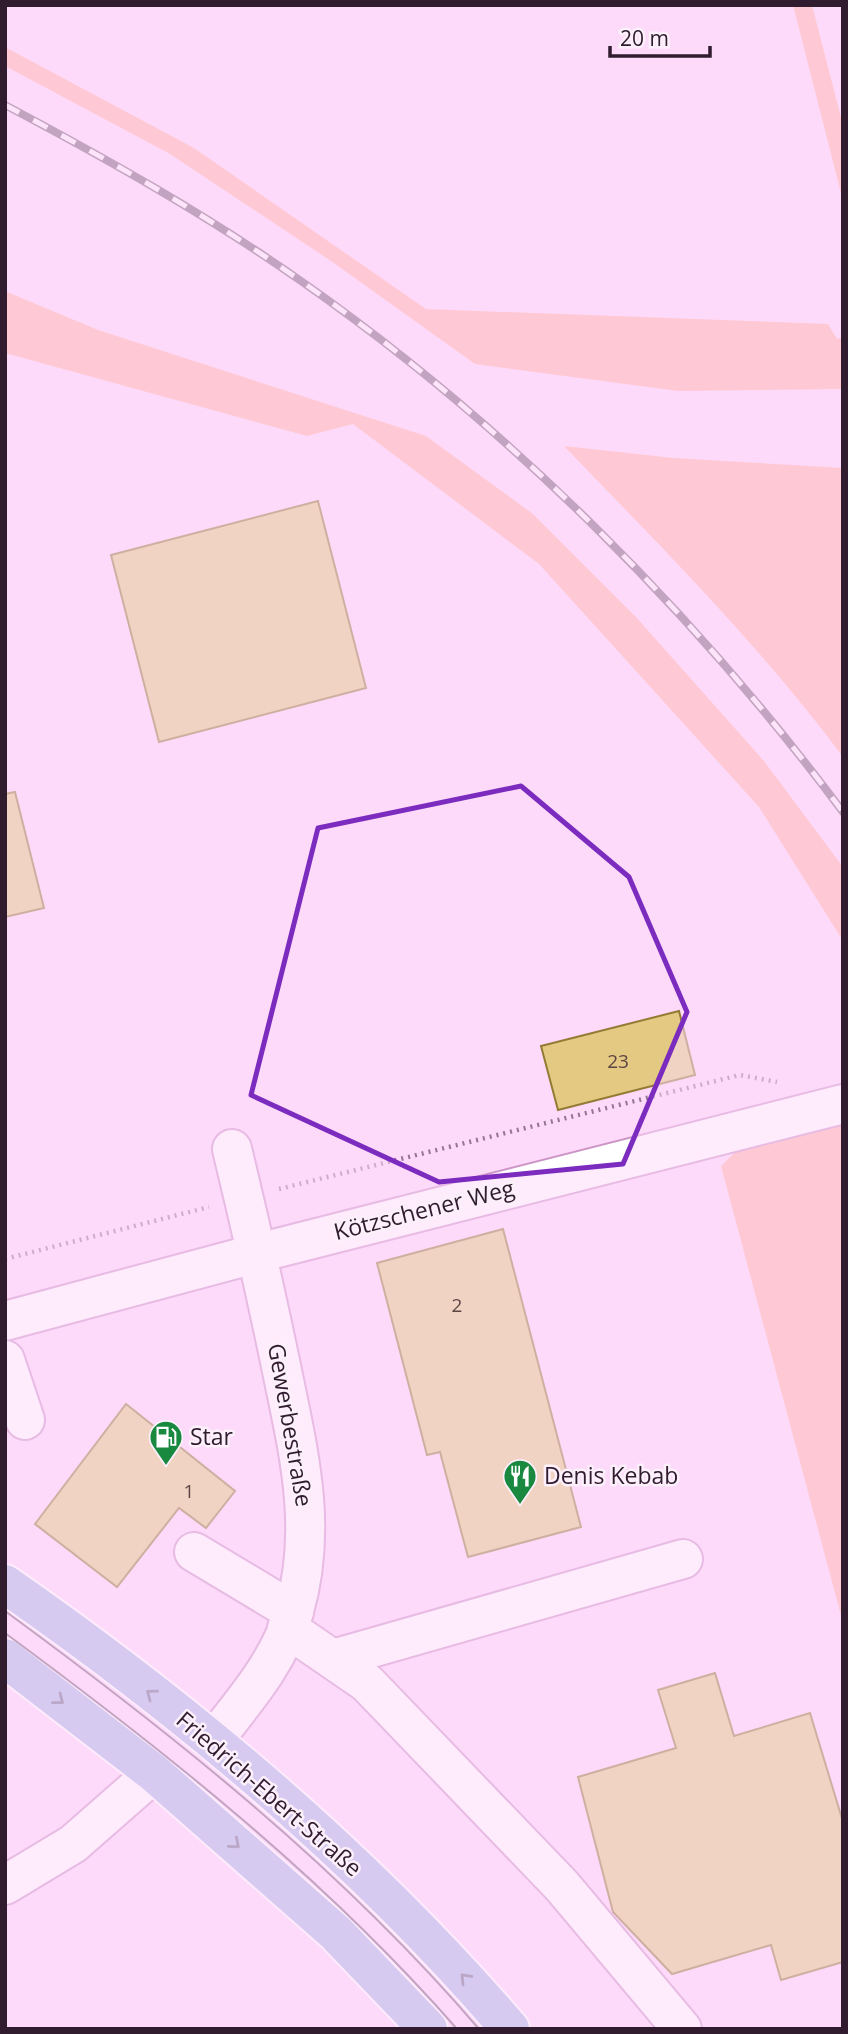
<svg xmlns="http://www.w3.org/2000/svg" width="848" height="2034" viewBox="0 0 848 2034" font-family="'Open Sans',sans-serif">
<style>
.green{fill:#feb4a8}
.building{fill:#e3c982;stroke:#947b35;stroke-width:2}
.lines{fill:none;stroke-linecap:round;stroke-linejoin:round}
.minor-casing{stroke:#cc95c7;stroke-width:42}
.major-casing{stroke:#fff;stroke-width:42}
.path{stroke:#937791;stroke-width:4.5;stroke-dasharray:2 5;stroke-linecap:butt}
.minor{stroke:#fff;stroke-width:38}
.major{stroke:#a7b6e6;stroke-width:38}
.tram{stroke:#7d637b;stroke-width:2}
.rail-casing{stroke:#7d637b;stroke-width:8}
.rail{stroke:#fcf0fb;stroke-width:5;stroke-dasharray:16;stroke-linecap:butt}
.oneway{stroke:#6c688a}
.marked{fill:none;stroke:#7b2cbf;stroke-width:5;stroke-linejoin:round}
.labels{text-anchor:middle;stroke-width:5;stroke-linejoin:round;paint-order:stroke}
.number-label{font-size:19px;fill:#5d4644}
.street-label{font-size:23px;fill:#301b2f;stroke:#fcf0fb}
.poi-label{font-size:23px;fill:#301b2f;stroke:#fcf0fb;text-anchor:start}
</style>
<rect width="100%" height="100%" fill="#fedafa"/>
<!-- green -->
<g class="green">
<polygon points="793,5 812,5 843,125 843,201"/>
<polygon points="5,47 194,148 426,309 828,324 837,339 843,337 843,389 678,391 475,364 331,261 170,154 5,66"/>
<polygon points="5,291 98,330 426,436 533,514 636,617 764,761 843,867 843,941 759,807 539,564 353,424 307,436 5,353"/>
<path d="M564 446 674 458 843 468V757C760 645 660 546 564 446Z"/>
<polygon points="843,1123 843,1623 721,1166 736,1151"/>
</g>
<!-- building -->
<g class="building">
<polygon points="318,501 366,688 159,742 111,555"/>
<polygon points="15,792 44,908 5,917 5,794"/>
<polygon points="679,1011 695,1075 558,1110 541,1046"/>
<polygon points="503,1229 581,1527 468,1557 440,1452 427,1455 377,1263"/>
<polygon points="126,1404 235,1491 206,1528 179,1508 117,1587 35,1524"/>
<polygon points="715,1673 734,1736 810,1713 843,1822 843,1962 781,1980 771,1945 672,1974 613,1912 578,1777 676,1748 658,1690"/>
</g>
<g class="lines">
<defs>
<g id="minor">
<polyline points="5,1321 258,1253 843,1104"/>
<polyline points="5,1360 25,1420"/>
<polyline points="194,1552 294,1612"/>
<polyline points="287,1628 367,1683 562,1886 682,2029"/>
<polyline points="333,1659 683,1559"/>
<path d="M213 1741C245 1700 279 1662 294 1611 319 1525 297 1446 280 1361 265 1290 249 1219 232 1149"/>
<polyline points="5,1885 73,1844 154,1773"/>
</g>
<g id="major">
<path d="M5 1584C189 1712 364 1859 510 2029"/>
<polyline points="5,1658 154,1773 336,1933 428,2029"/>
</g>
</defs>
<!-- minor casing -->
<use href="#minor" class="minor-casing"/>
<!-- major casing -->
<use href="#major" class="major-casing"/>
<!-- path -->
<g class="path">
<polyline points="279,1189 740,1075 777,1082"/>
<polyline points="5,1259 209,1207"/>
</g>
<!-- minor -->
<use href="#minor" class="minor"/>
<!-- major -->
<use href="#major" class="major"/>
<!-- tram -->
<g class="tram">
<path d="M5 1611C174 1735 342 1869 479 2029"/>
<path d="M5 1633C166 1752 325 1878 457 2029"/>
</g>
<defs>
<path id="rail" d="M5 105C107 159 207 215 301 281 507 425 693 611 843 812"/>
</defs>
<!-- rail casing -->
<use href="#rail" class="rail-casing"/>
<!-- rail -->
<use href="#rail" class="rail"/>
</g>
<!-- one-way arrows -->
<defs><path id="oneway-chevron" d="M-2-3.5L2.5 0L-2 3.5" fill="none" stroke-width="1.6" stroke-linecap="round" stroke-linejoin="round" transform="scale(1.75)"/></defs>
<g class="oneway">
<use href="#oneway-chevron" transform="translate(151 1694) rotate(-143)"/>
<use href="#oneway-chevron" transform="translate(59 1700) rotate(38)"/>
<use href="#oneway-chevron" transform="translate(235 1844) rotate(41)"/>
<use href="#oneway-chevron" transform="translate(465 1978) rotate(-134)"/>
</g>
<!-- marked area -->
<path d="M0 0H848V2034H0ZM521 786 629 877 687 1012 623 1164 439 1182 251 1095 318 828Z" fill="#fedafa" fill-opacity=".55" fill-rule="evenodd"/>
<path class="marked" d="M521 786 629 877 687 1012 623 1164 439 1182 251 1095 318 828Z"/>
<!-- icons -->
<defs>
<symbol id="fuel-pin" viewBox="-11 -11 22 30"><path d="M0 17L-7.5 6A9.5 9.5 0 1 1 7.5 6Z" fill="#1a8940" stroke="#fcf0fb"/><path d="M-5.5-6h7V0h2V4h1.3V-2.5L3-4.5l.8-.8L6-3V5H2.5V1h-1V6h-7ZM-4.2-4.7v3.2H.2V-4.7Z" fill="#fff"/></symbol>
<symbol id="restaurant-pin" viewBox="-11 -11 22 30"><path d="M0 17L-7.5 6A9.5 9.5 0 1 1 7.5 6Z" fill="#1a8940" stroke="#fcf0fb"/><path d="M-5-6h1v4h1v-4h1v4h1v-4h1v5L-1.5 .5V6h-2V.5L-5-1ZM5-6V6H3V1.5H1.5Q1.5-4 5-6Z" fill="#fff"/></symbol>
</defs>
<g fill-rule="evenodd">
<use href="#fuel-pin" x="147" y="1418" width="38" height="52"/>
<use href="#restaurant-pin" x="501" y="1457" width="38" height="52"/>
</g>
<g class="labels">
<!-- number labels -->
<g class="number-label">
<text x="618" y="1068">23</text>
<text x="457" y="1312">2</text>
<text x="189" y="1498">1</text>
</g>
<!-- street labels -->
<g class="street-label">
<text transform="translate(424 1210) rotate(-14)" y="8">Kötzschener Weg</text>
<text transform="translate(290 1425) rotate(80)" y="8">Gewerbestraße</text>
<text transform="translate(269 1794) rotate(41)" y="8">Friedrich-Ebert-Straße</text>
</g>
<!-- poi labels -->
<g class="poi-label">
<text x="190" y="1445">Star</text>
<text x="544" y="1484">Denis Kebab</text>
</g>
</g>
<!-- border -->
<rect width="848" height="2034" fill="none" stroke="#301b2f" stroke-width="14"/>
<!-- scale -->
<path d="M610 46v10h100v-10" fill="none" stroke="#301b2f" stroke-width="3.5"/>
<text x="620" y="46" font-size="21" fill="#301b2f" stroke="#fcf0fb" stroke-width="5" paint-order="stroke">20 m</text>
</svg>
